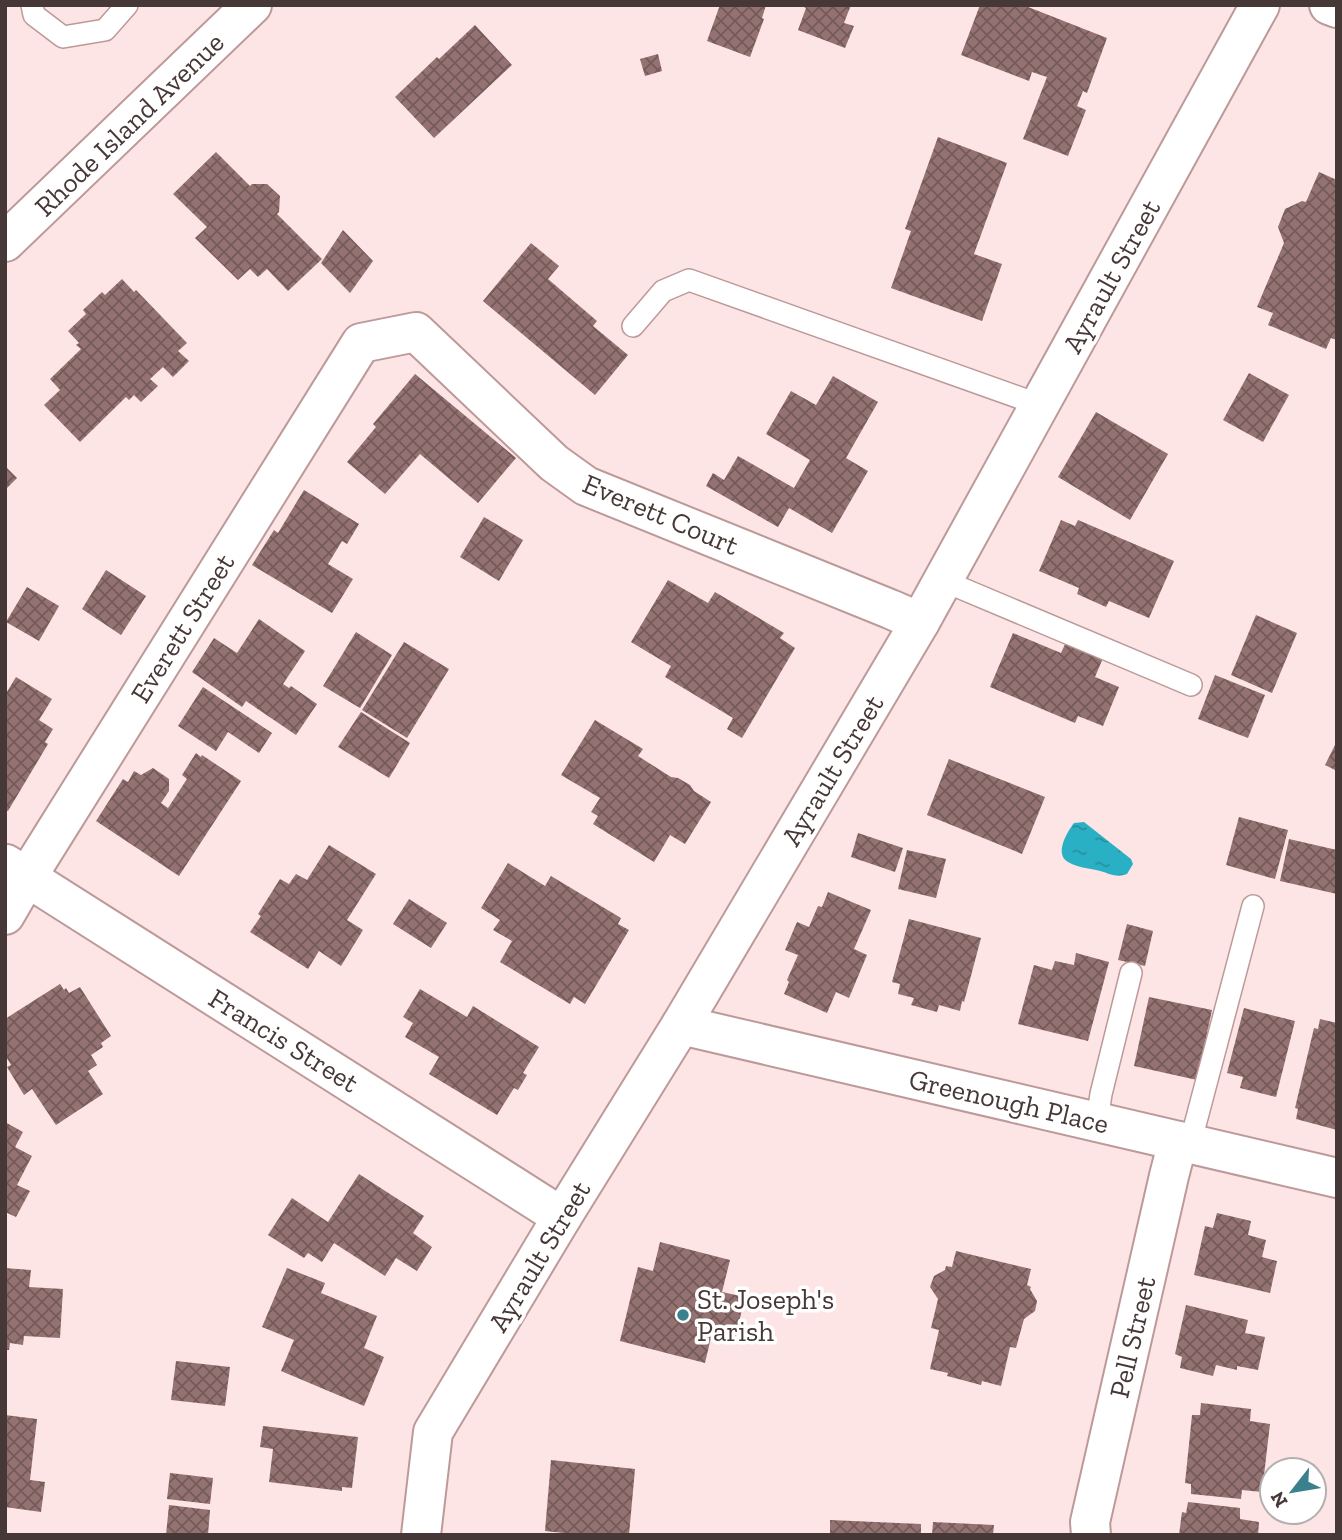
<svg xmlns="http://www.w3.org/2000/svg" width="1342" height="1540" viewBox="0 0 1342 1540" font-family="'Zilla Slab',serif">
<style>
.water{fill:url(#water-ripples)}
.building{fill:url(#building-cross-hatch)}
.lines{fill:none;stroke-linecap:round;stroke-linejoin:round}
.service-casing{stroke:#bd9999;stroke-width:24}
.minor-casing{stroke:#bd9999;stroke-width:42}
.tertiary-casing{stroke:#bd9999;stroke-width:42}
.service{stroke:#fff;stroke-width:21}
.minor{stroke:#fff;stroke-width:38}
.tertiary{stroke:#fff;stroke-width:38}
.poi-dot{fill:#3b818d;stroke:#fff;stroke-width:2.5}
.labels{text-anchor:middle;stroke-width:7;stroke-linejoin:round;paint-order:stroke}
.street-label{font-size:28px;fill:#473838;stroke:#fff}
.poi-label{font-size:28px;fill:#473838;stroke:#fff;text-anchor:start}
</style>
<defs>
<pattern id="water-ripples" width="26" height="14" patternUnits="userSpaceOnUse" patternTransform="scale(1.75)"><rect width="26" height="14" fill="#2ab0c4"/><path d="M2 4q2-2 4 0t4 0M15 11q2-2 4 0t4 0" fill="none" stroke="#2690a0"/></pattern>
<pattern id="building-cross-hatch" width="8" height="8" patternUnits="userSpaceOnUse" patternTransform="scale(1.75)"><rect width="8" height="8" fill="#947272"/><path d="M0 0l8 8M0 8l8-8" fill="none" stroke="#745a5a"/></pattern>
</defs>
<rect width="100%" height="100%" fill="#fde5e5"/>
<!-- water -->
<path class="water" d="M1084 822 1131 859 1133 864 1127 874C1116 878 1111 874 1100 871 1090 868 1078 868 1068 862 1054 854 1067 832 1074 823Z"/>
<!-- building -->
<g class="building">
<polygon points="720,5 766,5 762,18 764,19 750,57 707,41"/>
<polygon points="800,5 851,5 844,23 854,26 845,48 798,30 806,8"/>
<polygon points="980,5 1023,5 1107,38 1087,93 1083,91 1077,106 1086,110 1068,156 1023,139 1047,77 1032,72 1029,81 961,55"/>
<polygon points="475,25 512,65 434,138 395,97 437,57 439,59"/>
<polygon points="658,54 662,71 645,76 640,59"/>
<polygon points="938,137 1007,163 974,254 1002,264 982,321 891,288 911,231 905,229"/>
<polygon points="216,152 250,186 252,184 267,184 280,196 279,212 277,214 322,259 288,291 267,269 258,277 250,269 238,280 195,238 207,227 173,194"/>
<polygon points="1319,172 1337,180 1337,340 1331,338 1326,349 1268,325 1273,313 1257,307 1284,243 1278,227 1285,209 1302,201 1306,202"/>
<polygon points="343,230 373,261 350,293 321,263"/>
<polygon points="531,243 559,266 548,279 597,321 593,326 628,355 595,395 483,301"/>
<polygon points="122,279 134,292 136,290 187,343 178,351 189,361 173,377 163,367 150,379 158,386 141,402 134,395 129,400 126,397 80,442 44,405 60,390 50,379 81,349 76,345 79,343 68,331 86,314 83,310 102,292 105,295"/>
<polygon points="1249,373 1289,395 1263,442 1223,420"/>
<polygon points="415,374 516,458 478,503 420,454 385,494 347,462 376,427 373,424"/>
<polygon points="833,376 878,402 846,458 868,471 832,533 789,508 778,527 706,486 713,473 724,480 738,456 794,488 810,460 766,434 791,391 816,405"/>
<polygon points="1096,412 1168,454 1130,520 1058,477"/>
<polygon points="5,466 17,478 5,490"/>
<polygon points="304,490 359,524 347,544 342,541 328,564 353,579 332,613 252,565 274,530 278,533"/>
<polygon points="484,517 523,540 499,581 460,557"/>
<polygon points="1061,520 1075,526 1078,520 1174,561 1149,618 1109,601 1106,607 1077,594 1079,588 1039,571"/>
<polygon points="106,570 146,596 121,635 82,609"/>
<polygon points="668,580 708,603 715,592 784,633 780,638 795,648 742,738 727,729 733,718 665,677 671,666 631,642"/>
<polygon points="27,587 59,606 39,641 6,622"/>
<polygon points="1256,615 1297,633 1272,693 1231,675"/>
<polygon points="259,619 305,651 283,684 289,688 291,686 317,704 296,735 246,701 242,707 192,672 214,638 237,653"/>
<polygon points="356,632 392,655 360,708 323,686"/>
<polygon points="1013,633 1061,653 1066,642 1103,658 1095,677 1119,687 1103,726 1078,716 1075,723 990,687"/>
<polygon points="404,642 449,669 407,738 362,710"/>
<polygon points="1215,675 1265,695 1248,738 1198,719"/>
<polygon points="16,677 52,699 39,720 53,729 45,742 48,744 8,811 5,810 5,695"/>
<polygon points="203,687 272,733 259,753 228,732 216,751 178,726"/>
<polygon points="361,712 410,743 389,778 338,747"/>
<polygon points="595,720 643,749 638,756 671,777 678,778 690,785 694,791 711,802 685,844 670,835 654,862 593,824 598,816 591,812 600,798 561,775"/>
<polygon points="1337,741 1337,771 1325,765"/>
<polygon points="196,753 201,757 202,755 241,781 179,876 96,821 123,779 128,782 134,771 141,775 153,768 169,779 169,791 161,803 168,808 187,779 182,775"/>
<polygon points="949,759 1045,797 1022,854 927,815"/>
<polygon points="1239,817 1288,830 1275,879 1226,865"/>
<polygon points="858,833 903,848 895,872 851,857"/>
<polygon points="1289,839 1337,850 1337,894 1280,881"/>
<polygon points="329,845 376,874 347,920 363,930 341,966 319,951 308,969 250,932 261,916 258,914 280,879 289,884 296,874 307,880"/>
<polygon points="907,850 946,859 936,898 898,889"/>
<polygon points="508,863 545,886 551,876 621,918 618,924 629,930 585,1004 574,997 570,1004 500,962 512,941 493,930 500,920 481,908"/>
<polygon points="828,892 871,910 854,949 867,955 849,998 836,992 827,1013 784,994 789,982 787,980 798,955 785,950 797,922 809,927 818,906 822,907"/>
<polygon points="409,899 447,923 431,948 393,924"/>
<polygon points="909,919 981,938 964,1002 962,1001 960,1011 939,1005 937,1012 911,1005 914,998 898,994 900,984 892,982"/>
<polygon points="1127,924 1153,931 1145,966 1118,960"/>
<polygon points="1076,953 1109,962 1088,1041 1018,1024 1034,965 1052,970 1055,961 1074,965"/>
<polygon points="60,984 64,990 66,988 69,993 80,987 111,1036 101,1043 103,1047 91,1055 97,1065 88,1071 103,1094 56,1125 32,1089 24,1095 7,1067 11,1065 5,1055 5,1019"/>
<polygon points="420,989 467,1017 473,1006 539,1047 523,1073 527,1075 518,1090 514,1088 497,1115 429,1074 439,1057 405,1037 413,1023 403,1017"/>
<polygon points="1149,997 1212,1010 1197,1080 1134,1066"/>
<polygon points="1244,1008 1295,1021 1276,1097 1240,1088 1243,1077 1227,1073"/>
<polygon points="1320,1019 1337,1023 1337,1130 1296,1119 1298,1109 1295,1108 1314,1028 1318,1029"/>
<polygon points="5,1122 23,1132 15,1147 32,1156 17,1185 30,1191 16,1217 5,1212"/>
<polygon points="359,1174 424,1216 413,1233 432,1247 417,1271 396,1258 385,1276 334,1243 322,1262 308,1253 304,1258 268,1235 292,1198 328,1222"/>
<polygon points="1217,1213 1251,1221 1248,1235 1266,1240 1262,1257 1277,1261 1270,1293 1194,1275 1205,1226 1213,1228"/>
<polygon points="660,1242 730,1260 722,1292 745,1297 735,1339 712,1333 705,1363 620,1341 638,1267 653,1271"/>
<polygon points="956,1251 1031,1269 1027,1285 1031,1287 1030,1289 1037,1301 1035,1311 1024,1319 1016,1348 1010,1347 1001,1386 982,1381 981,1385 947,1376 948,1373 930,1369 939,1330 931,1328 938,1299 930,1287 934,1276 945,1270 946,1266 952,1267"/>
<polygon points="5,1268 31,1270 29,1287 63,1289 60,1338 24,1336 23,1345 10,1343 9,1350 5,1350"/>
<polygon points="287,1268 325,1283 321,1293 377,1316 364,1348 384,1357 364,1406 281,1371 294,1340 262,1327"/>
<polygon points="1186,1305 1248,1320 1245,1333 1265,1337 1258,1370 1237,1366 1237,1370 1216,1365 1213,1376 1180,1368 1182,1357 1175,1354"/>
<polygon points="176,1361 230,1367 225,1406 171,1400"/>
<polygon points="1201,1403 1251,1409 1250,1421 1270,1424 1262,1492 1242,1490 1241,1499 1191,1494 1191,1484 1185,1483 1192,1415 1200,1415"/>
<polygon points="5,1415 37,1419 30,1480 45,1482 41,1512 5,1507"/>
<polygon points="263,1426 358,1437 352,1488 342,1487 342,1491 269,1482 273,1449 260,1447"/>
<polygon points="551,1460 635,1469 629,1535 582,1535 545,1531"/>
<polygon points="170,1473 213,1478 210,1504 167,1499"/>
<polygon points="1188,1502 1240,1508 1240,1519 1259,1522 1258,1535 1179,1535 1182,1512 1186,1513"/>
<polygon points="169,1505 210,1510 208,1535 166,1535"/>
<polygon points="830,1520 921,1524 921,1535 830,1535"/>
<polygon points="933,1522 994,1525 993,1535 932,1535"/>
</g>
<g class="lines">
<defs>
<g id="service">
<polyline points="32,5 34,15 63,37 105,30 127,5"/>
<polyline points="633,326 663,291 689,280 1040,405"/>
<polyline points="944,581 1191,685"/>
<polyline points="1097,1121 1101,1094 1131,973"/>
<polyline points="1190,1144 1253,906"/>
</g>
<g id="minor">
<polyline points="1329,5 1337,8"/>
<polyline points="6,864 562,1217"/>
<polyline points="5,915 27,877 361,343 416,332 554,463 586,486 890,609 920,622"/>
<polyline points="681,1025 1337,1178"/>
<polyline points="421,1535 433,1432 562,1217 681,1025 920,622 1260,5"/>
<polyline points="1091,1535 1090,1522 1169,1176 1178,1141"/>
</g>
<polyline id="tertiary" points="5,242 252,5"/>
</defs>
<!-- service casing -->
<use href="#service" class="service-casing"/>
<!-- minor casing -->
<use href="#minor" class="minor-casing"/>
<!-- tertiary casing -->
<use href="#tertiary" class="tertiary-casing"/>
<!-- service -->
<use href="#service" class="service"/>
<!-- minor -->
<use href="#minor" class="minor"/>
<!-- tertiary -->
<use href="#tertiary" class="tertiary"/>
</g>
<!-- markers -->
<circle class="poi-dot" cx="683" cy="1315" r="7"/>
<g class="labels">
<!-- street labels -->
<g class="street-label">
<text transform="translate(129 124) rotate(-44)" y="10">Rhode Island Avenue</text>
<text transform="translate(1111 276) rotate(-61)" y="10">Ayrault Street</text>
<text transform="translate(661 514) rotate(23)" y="10">Everett Court</text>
<text transform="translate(182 628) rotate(-58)" y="10">Everett Street</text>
<text transform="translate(832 770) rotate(-59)" y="10">Ayrault Street</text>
<text transform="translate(284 1040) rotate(32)" y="10">Francis Street</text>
<text transform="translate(1009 1101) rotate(13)" y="10">Greenough Place</text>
<text transform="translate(539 1256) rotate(-59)" y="10">Ayrault Street</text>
<text transform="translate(1132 1337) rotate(-77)" y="10">Pell Street</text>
</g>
<!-- poi labels -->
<g class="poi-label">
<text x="697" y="1309">St. Joseph's<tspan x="697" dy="32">Parish</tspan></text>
</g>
</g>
<!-- border -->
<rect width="1342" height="1540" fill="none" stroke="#473838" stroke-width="14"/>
<!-- north arrow -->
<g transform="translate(1293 1491) rotate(239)"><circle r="33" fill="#ffffff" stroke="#b5afaf" stroke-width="2"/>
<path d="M0-5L12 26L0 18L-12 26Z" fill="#3b818d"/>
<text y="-10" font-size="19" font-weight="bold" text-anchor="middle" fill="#473838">N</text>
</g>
</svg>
